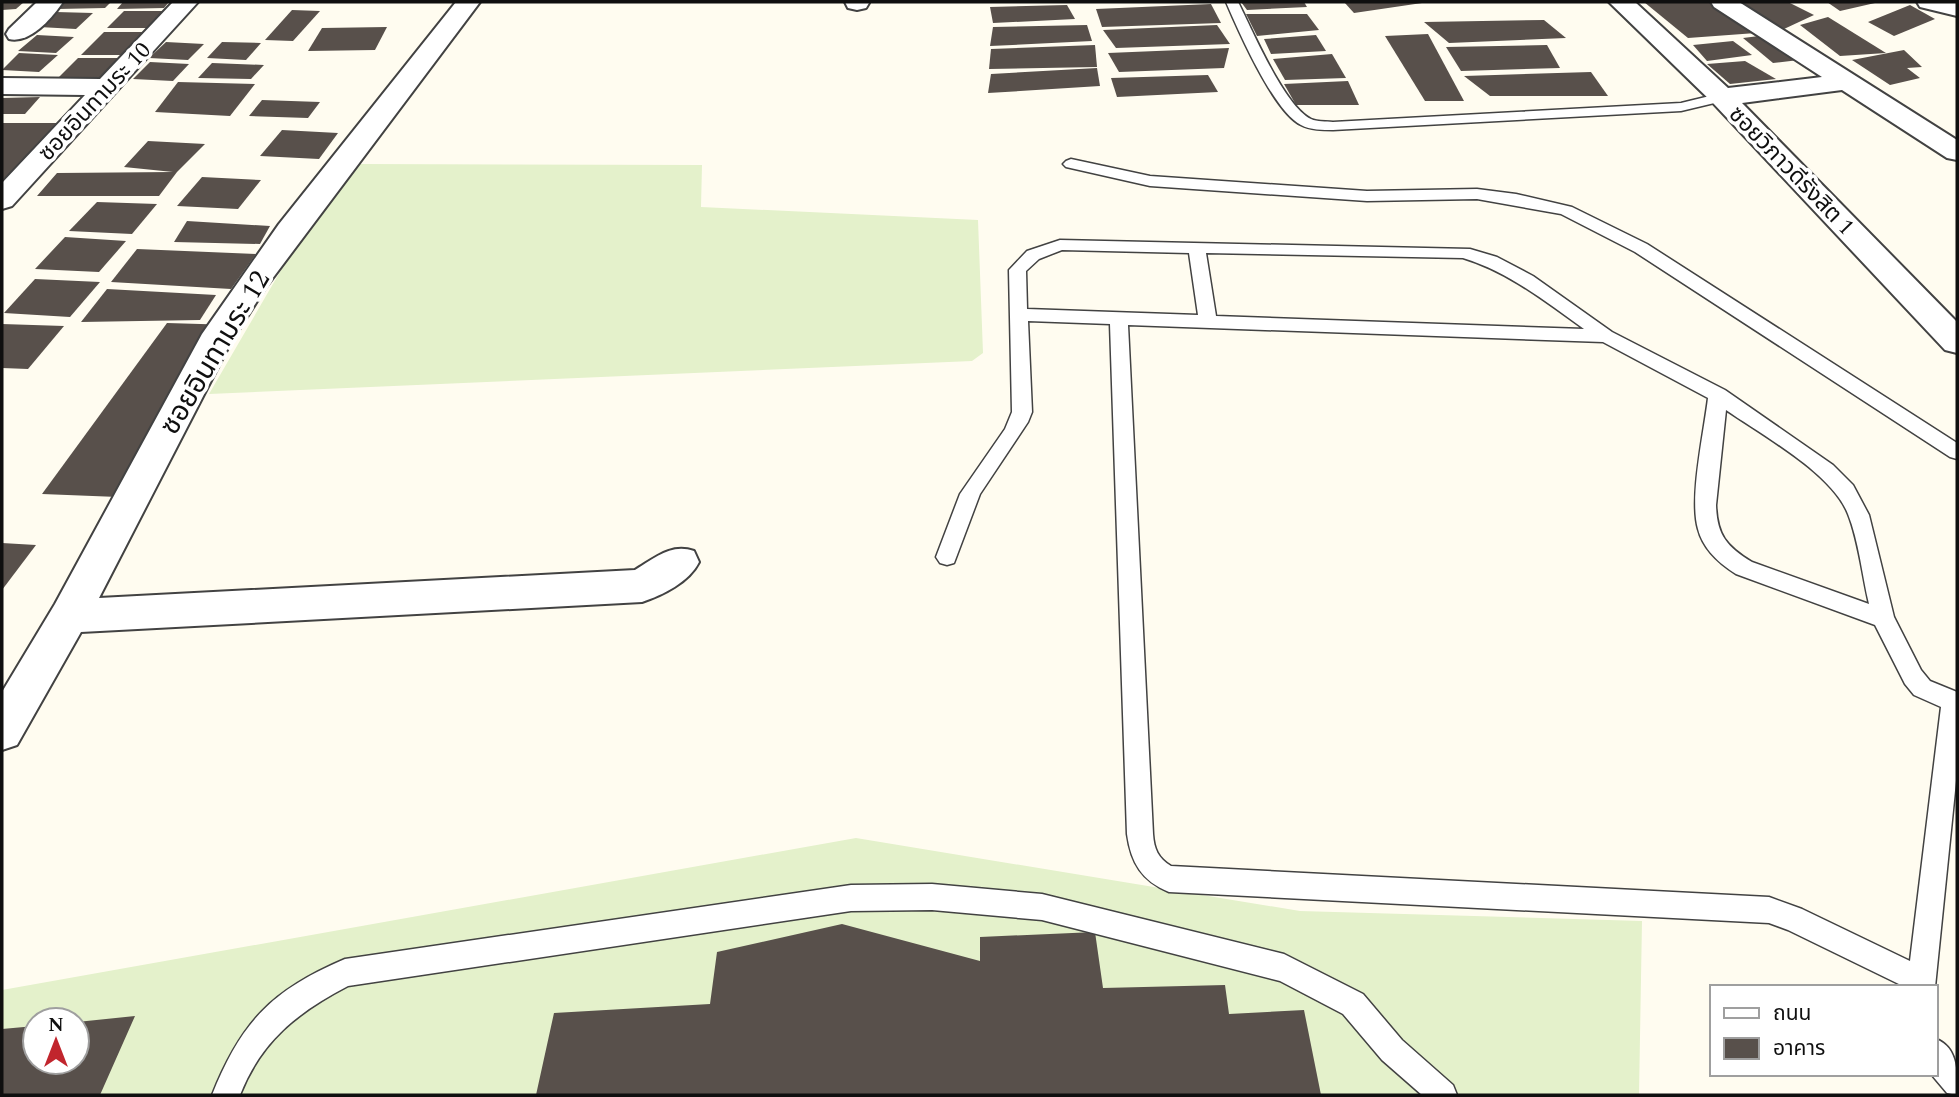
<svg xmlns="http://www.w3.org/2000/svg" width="1959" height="1097" viewBox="0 0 1959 1097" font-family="Spectral,'Noto Sans Thai',serif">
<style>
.pitch{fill:#e4f1cb;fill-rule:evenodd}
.building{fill:#58504b}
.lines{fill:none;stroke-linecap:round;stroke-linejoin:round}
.lane-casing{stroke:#424242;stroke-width:3}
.street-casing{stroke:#424242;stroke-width:4}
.lane{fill:#fff;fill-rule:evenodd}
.street{fill:#fff;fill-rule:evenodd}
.labels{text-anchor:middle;stroke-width:7;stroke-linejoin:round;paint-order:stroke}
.far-street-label{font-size:23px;fill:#0f0f0f;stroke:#fff}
.street-label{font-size:28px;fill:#0f0f0f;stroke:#fff}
</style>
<rect width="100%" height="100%" fill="#fffcf0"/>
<!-- pitch -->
<g class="pitch">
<polygon points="359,164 702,165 701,207 978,220 983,353 972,361 209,394 291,253"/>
<path d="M856 838 1300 911 1642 921 1639 1095H2V990ZM35 1020H77V1062H35Z"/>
</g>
<!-- building -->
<g class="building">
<polygon points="2,2 24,2 16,9 2,10"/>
<polygon points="65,2 111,2 105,8 58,9"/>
<polygon points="123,2 169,2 164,8 117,9"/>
<polygon points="1241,2 1304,2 1307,7 1247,10"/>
<polygon points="1344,2 1421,2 1422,3 1354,13"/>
<polygon points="1644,2 1713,2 1756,33 1688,38"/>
<polygon points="1738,2 1788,2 1814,15 1784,29"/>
<polygon points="1827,2 1875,2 1875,3 1840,11"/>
<polygon points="1211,4 1221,23 1102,27 1096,9"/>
<polygon points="1067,5 1075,19 993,23 990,7"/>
<polygon points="1910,5 1935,19 1894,36 1868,22"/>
<polygon points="292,10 320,11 293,41 265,40"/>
<polygon points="124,11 167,11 151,28 107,28"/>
<polygon points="56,12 93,13 76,29 39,27"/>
<polygon points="1246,14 1307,14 1319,30 1257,36"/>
<polygon points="1828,17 1886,53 1840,56 1800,25"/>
<polygon points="1544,20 1566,38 1449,43 1424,22"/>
<polygon points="1087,25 1092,41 990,46 993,27"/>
<polygon points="1217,25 1230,44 1116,48 1103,30"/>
<polygon points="387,27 375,50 308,51 322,28"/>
<polygon points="104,32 145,32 124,55 81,55"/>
<polygon points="1428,34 1464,101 1425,101 1385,36"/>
<polygon points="37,35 74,37 56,53 18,51"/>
<polygon points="1316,35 1326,51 1271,54 1264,39"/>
<polygon points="1767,35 1799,60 1773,63 1743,38"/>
<polygon points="1733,41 1752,55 1707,61 1693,45"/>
<polygon points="166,42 204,44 188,60 149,58"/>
<polygon points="222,42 261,43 246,60 207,58"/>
<polygon points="1095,45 1097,67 989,69 991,49"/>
<polygon points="1547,45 1560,68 1461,71 1446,47"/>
<polygon points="1229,48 1224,68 1119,72 1108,53"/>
<polygon points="1904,50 1922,67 1907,68 1920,78 1890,85 1852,60"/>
<polygon points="19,53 58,55 39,72 2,70"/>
<polygon points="1332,54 1346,78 1285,80 1273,59"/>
<polygon points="78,58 120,58 98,83 54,82"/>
<polygon points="1745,61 1776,79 1730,84 1707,64"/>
<polygon points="150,62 189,64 173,81 133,79"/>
<polygon points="212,63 264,65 251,79 198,78"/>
<polygon points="1097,68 1100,86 988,93 991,74"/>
<polygon points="1591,72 1608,96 1490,96 1464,76"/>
<polygon points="1208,75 1218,92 1117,97 1111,78"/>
<polygon points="1348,81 1359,105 1296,105 1284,84"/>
<polygon points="178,82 255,84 230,116 155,112"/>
<polygon points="40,97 25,114 2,114 2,98"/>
<polygon points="262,100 320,102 308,118 249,116"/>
<polygon points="2,123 59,123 5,182 2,182"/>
<polygon points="282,130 338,133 319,159 260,156"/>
<polygon points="148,141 205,144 177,172 159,196 37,196 57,173 173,172 124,167"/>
<polygon points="202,177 261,180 238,209 177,206"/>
<polygon points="97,202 157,204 132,234 69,231"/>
<polygon points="187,221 270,226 260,244 174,242"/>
<polygon points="65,237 126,241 99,272 35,269"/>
<polygon points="137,249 256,254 231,289 111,282"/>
<polygon points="35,279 100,282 70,317 4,313"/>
<polygon points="107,289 216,295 200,320 81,322"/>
<polygon points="167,323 234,325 118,497 42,494"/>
<polygon points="2,324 64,326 28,369 2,368"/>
<polygon points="2,543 36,545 2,590"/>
<polygon points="842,924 980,961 980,937 1095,932 1103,988 1225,985 1229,1014 1304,1010 1321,1095 536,1095 554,1013 710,1004 717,952"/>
<polygon points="135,1016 100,1095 2,1095 2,1029 35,1026 35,1062 77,1062 77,1022"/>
</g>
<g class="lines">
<defs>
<g id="lane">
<path d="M1226 2H1238C1252 29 1284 106 1311 119 1317 122 1326 121 1333 122L1681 103 1722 93 1729 97 1727 100 1681 111 1333 130C1323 130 1310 130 1301 125 1274 112 1238 30 1226 2Z"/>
<polygon points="1071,159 1150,176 1367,191 1477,189 1516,194 1572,207 1647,244 1957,443 1957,459 1950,457 1635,252 1561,214 1477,199 1367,201 1150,186 1066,167 1063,164 1066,161"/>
<path d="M1060 240 1470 249 1497 257 1533 276 1612 332 1725 390 1833 465 1853 485 1869 515 1894 617 1921 670 1930 681 1957 692V771L1935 987H1905L1788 930 1769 923 1169 892C1142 881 1131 863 1127 834L1110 324 1028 321 1032 412 1028 422 980 494 954 563 947 565 940 563 936 557 960 494 1005 429 1012 412 1009 270 1027 251ZM1062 250 1189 253 1198 315 1027 309 1026 271 1039 259ZM1206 253 1463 258C1509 272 1546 302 1584 329L1216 316ZM1128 325 1603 342 1708 398C1704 432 1689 498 1698 529 1703 549 1720 564 1736 574L1875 625 1905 684 1914 695 1941 707 1910 961 1802 909 1769 897 1171 866C1158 858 1154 849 1153 834ZM1726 410C1762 435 1832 473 1848 514 1859 541 1862 575 1869 604L1752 562C1726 546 1717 535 1716 505Z"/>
<path d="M932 884 1042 894 1284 954 1363 994 1402 1040 1453 1085 1457 1095H1422L1382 1060 1343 1014 1280 981 1042 920 932 910 851 911 348 986C298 1012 261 1041 240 1095H212C241 1022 272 990 345 959L851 885Z"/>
<path d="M1936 1039C1959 1048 1957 1074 1957 1095L1947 1093 1931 1074H1936Z"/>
</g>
<g id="street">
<path d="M37 2H63C52 18 30 44 9 39L6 34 9 29Z"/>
<polygon points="173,2 198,2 12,206 2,209 2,183 85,95 2,94 2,78 100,79"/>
<path d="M456 2H480L266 287 230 344 99 598 635 570C655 558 671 543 694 551L699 562C689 582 663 595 642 602L81 632 17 745 2 750V692L55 604 202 334 279 224Z"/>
<polygon points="845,2 869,2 869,3 866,8 857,10 848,8"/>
<polygon points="1609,2 1635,2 1728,88 1822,77 1714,7 1711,2 1739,2 1957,140 1957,160 1947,158 1842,90 1742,103 1957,322 1957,353 1945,350 1713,103"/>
<polygon points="1917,2 1957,2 1957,16 1920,7"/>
</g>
</defs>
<!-- lane casing -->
<use href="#lane" class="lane-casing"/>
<!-- street casing -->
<use href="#street" class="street-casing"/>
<!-- lane -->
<use href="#lane" class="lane"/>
<!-- street -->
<use href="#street" class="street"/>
</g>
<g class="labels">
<!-- far-street labels -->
<g class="far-street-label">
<text transform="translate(94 101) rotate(-47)" y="8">ซอยอินทามระ 10</text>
<text transform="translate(1792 170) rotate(46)" y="8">ซอยวิภาวดีรังสิต 1</text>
</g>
<!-- street labels -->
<g class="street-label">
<text transform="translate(214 352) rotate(-59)" y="10">ซอยอินทามระ 12</text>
</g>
</g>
<!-- border -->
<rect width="1959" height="1097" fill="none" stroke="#0f0f0f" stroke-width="7"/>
<!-- legend -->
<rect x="1710" y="985" width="228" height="91" fill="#ffffff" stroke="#9f9f9f" stroke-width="2"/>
<rect x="1724" y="1008" width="35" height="10" fill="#ffffff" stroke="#9f9f9f" stroke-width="2"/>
<text x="1773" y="1020" font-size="21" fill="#0f0f0f">ถนน</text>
<rect x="1724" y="1038" width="35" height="21" fill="#58504b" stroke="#9f9f9f" stroke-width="2"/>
<text x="1773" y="1055" font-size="21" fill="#0f0f0f">อาคาร</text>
<!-- north arrow -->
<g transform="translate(56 1041)"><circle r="33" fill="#ffffff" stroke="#9f9f9f" stroke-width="2"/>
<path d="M0-5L12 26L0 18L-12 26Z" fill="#c1252d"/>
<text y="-10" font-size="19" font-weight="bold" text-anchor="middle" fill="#0f0f0f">N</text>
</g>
</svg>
